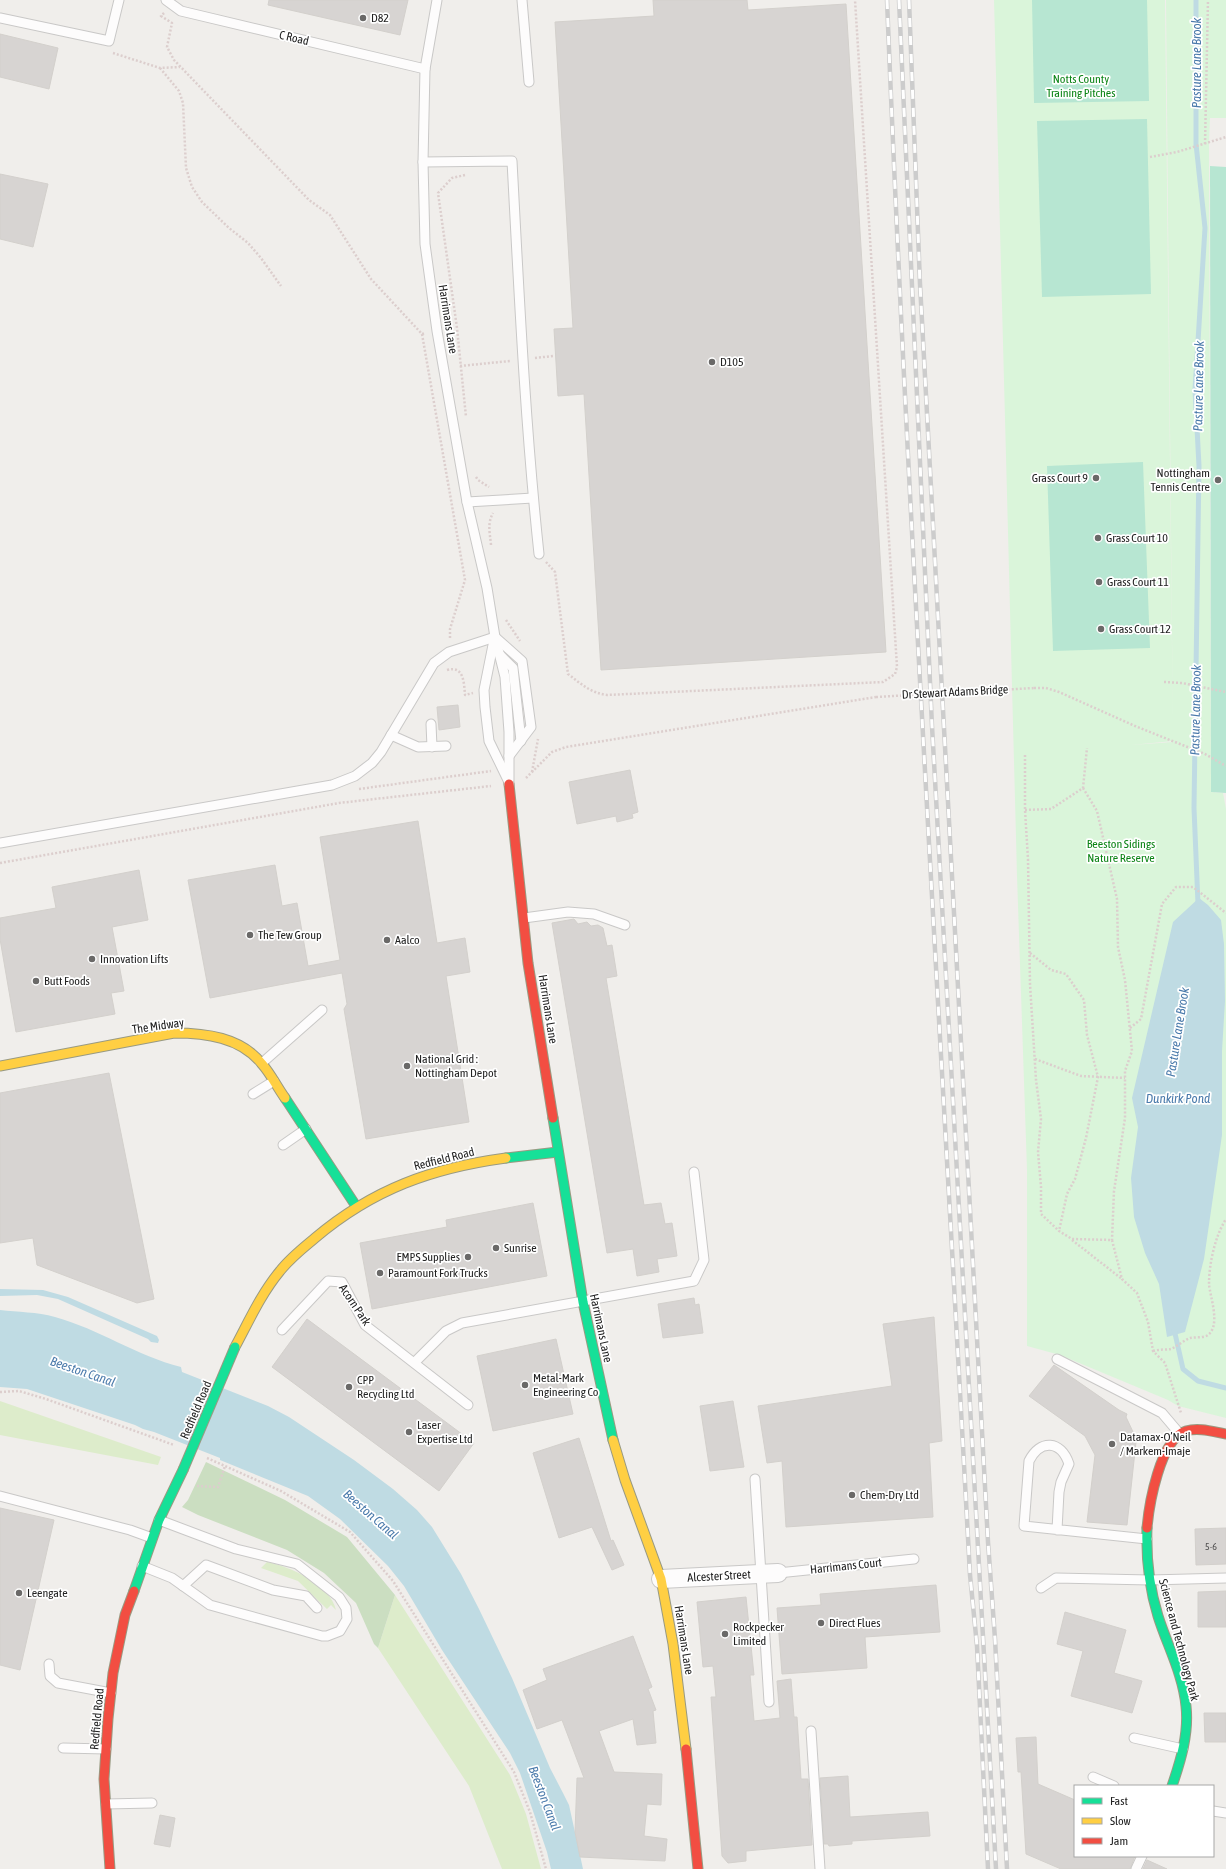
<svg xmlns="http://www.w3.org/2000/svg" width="1226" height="1869" viewBox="0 0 1226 1869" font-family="'Asap Condensed',sans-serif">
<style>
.grass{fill:#ddeccb}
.forest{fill:#cbdec1}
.park{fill:#daf5da}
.pitch{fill:#b7e6d2}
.water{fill:#bfdbe3}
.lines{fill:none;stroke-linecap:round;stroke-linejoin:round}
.stream{stroke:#bfdbe3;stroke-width:5}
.building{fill:#d7d4d2;stroke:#d3d0cc}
.lane-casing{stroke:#c9c8c7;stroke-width:11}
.street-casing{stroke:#c9c8c7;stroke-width:20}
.fast-casing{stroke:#999a82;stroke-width:11}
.slow-casing{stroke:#999a82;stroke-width:11}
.jam-casing{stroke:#999a82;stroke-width:11}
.path{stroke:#dccecd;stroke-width:2.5;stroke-dasharray:2 2;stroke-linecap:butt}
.lane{stroke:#fdfcfc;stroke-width:9}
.street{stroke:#fdfcfc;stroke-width:18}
.fast{stroke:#16e098;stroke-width:9}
.slow{stroke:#ffcf43;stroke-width:9}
.jam{stroke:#f24e42;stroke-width:9}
.rail-casing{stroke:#ccc;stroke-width:4.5}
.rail{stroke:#fff;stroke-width:3;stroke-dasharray:9;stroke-linecap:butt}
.fast-bridge-casing{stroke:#999a82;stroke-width:11;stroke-linecap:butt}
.path-bridge{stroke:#dccecd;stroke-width:2.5;stroke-dasharray:2 2;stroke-linecap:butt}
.fast-bridge{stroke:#16e098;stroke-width:9}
.poi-dot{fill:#6a6968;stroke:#fff;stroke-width:1.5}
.labels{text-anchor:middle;stroke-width:3.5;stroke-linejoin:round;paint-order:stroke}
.number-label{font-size:10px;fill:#4f4e4e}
.poi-label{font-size:12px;fill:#222;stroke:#fff;text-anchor:start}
.street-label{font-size:12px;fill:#222;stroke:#fff}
.park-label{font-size:12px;fill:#0c8416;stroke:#fff}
.water-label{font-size:13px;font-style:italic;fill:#4a7aab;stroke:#fff}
</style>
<rect width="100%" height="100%" fill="#f0eeeb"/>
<!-- grass -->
<g class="grass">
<polygon points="0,1401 161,1457 158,1465 0,1435"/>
<path d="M267 1562C289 1566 331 1585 336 1610L331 1605 327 1609 298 1581 261 1568Z"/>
<polygon points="395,1595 510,1775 526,1814 541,1869 502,1869 469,1786 378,1648"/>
</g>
<!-- forest -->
<polygon class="forest" points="206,1462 285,1500 347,1537 395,1595 378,1648 374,1644 356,1603 324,1573 287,1550 198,1515 182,1507 188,1500"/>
<!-- park -->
<polygon class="park" points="994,0 1165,0 1173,741 1131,745 1173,742 1166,0 1226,0 1226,118 1210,118 1209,142 1211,792 1223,793 1226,809 1226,1418 1178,1406 1168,1400 1060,1355 1027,1346 1027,1170 1017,876"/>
<!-- pitch -->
<g class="pitch">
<polygon points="1032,0 1147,0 1149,101 1034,103"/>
<polygon points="1147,119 1151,294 1042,297 1037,121"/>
<polygon points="1210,166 1226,167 1226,793 1211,792"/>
<polygon points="1143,462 1150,648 1053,651 1047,466"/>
</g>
<!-- water -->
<g class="water">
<polygon points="1199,898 1208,905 1221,920 1224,944 1225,1001 1222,1051 1222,1135 1204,1259 1185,1332 1167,1337 1159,1284 1145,1253 1134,1217 1131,1178 1138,1127 1132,1098 1173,922"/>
<polygon points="0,1289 43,1290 68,1297 157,1336 159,1340 158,1343 151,1342 148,1339 58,1299 37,1295 0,1296"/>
<path d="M0 1310C18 1312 37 1312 55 1317 99 1329 137 1356 181 1367L182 1372 268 1406 289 1417 354 1460 393 1489 417 1510 432 1527 461 1574 479 1609 512 1678 550 1768 563 1793 569 1805 583 1869H551L547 1852 520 1773 510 1753 442 1650 404 1586 388 1566 340 1519 308 1496 220 1460V1458L154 1432 143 1429 135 1425 27 1389 0 1387Z"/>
</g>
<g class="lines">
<!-- stream -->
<g class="stream">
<polyline points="1196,0 1196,144 1205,228 1195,390 1199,466 1194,808 1198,904"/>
<polyline points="1174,1329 1183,1369 1198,1381 1226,1388"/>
</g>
</g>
<!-- building -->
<g class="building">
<polygon points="269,0 408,0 400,35 268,5"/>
<polygon points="653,0 747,0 748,10 846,4 886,652 601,670 584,394 558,396 554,329 573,328 555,22 654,16"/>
<polygon points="0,34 58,48 49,89 0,77"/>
<polygon points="0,174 48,184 33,247 0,239"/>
<polygon points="458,705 460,727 439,730 437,707"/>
<polygon points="630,770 638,812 632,814 633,818 617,822 616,816 577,824 569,782"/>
<polygon points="418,821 437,943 465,938 470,972 446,976 469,1122 366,1139 344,1009 347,1004 342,973 210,998 188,880 275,865 282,906 297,903 308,966 340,960 320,837"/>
<polygon points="139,870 148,920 112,927 124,991 111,993 115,1014 16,1032 0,939 0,918 56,908 52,887"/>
<polygon points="574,919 578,924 587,922 591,926 598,925 603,928 607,946 612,945 617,976 606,978 644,1205 661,1203 665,1224 672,1223 677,1256 657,1259 659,1272 637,1276 633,1249 607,1253 552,923"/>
<polygon points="109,1073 154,1299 137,1303 37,1265 33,1238 0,1243 0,1093"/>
<polygon points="533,1203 547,1276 372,1309 360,1243 447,1227 446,1220"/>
<polygon points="694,1298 695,1305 699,1304 703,1333 663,1338 658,1304"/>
<polygon points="934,1317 942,1441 929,1443 933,1517 786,1527 782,1461 767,1463 758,1406 892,1386 883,1324"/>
<polygon points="307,1319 474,1443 439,1491 272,1367"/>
<polygon points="556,1339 573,1414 493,1431 477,1356"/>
<polygon points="1054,1365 1119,1410 1127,1414 1126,1417 1134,1434 1138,1436 1136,1442 1127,1525 1087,1522 1095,1455 1085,1436 1029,1396"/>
<polygon points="733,1401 744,1467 710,1471 700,1406"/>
<polygon points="579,1438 611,1541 613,1540 624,1565 612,1570 592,1527 559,1538 533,1453"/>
<polygon points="0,1508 54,1520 20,1670 0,1665"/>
<polygon points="1226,1528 1226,1564 1196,1565 1195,1529"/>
<polygon points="936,1585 940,1632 865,1637 867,1668 782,1674 777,1608 821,1605 820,1594"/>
<polygon points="1226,1591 1226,1627 1198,1627 1198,1592"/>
<polygon points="746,1597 754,1675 750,1675 754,1721 780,1718 777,1681 791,1679 794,1717 797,1717 801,1779 808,1779 812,1845 746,1851 746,1861 728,1863 722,1856 711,1697 716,1697 713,1666 703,1667 697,1602"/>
<polygon points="1065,1612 1126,1630 1114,1673 1142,1681 1132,1713 1071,1696 1083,1651 1057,1644"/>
<polygon points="633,1636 652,1687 648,1689 656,1710 653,1711 656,1743 637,1745 633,1719 599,1731 614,1772 662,1774 661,1805 647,1804 644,1836 667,1839 665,1861 580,1857 575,1832 577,1778 584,1778 562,1720 537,1729 523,1690 547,1680 543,1669"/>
<polygon points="1204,1713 1226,1713 1226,1742 1205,1742"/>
<polygon points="1036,1737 1038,1784 1075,1800 1075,1856 1135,1856 1130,1869 1061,1869 1026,1854 1021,1772 1018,1772 1016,1738"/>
<polygon points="848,1776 850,1817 928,1812 930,1836 852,1841 852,1844 829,1846 828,1844 824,1844 820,1778"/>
<polygon points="160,1815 175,1818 170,1847 154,1844"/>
<polygon points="1147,1860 1167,1869 1143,1869"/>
</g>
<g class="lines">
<defs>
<g id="lane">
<polyline points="166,0 181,11 425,69"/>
<polyline points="437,0 425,69 423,162 425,244 437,331 467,502 487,588 495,637 505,677 509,732 509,784"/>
<polyline points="522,0 529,82"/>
<polyline points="0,18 109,41 119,0"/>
<path d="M423 162 512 161C519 292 525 423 539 554"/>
<polyline points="467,502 533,498"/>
<polyline points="495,637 522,661 531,727 509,756"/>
<polyline points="494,640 484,690 485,707 489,741 508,780"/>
<polyline points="500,655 513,668 521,741"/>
<polyline points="431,724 432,747"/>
<polyline points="391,735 418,747 446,746"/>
<polyline points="0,843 332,785 355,776 372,763 381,752 434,663 449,652 495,637"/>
<polyline points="524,918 568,912 594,914 625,925"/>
<polyline points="262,1063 322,1010"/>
<polyline points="253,1094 274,1081"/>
<polyline points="283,1145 306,1129"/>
<polyline points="282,1330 328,1281 342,1282 365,1325 468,1405"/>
<polyline points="1057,1359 1162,1413 1179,1433"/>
<polyline points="415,1362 446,1331 462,1323 694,1281 704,1260 694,1172"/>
<polyline points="755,1479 769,1702"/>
<polyline points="0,1496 130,1530 152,1538"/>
<path d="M1057 1530 1059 1492 1061 1482 1069 1464C1061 1440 1040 1439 1029 1461L1024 1526 1147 1539"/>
<polyline points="142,1566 172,1578 210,1605 322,1636 327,1636 340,1631 347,1619 346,1608 339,1597 297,1564 236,1549 159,1520"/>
<polyline points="778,1573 914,1559"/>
<polyline points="183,1586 206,1565 273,1590 306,1596 317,1608"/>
<polyline points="1041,1588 1056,1578 1150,1580 1226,1578"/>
<polyline points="49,1664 50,1676 58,1683 111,1693"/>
<polyline points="811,1731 820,1869"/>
<polyline points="1134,1738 1183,1749"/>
<polyline points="63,1748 106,1749"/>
<polyline points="1093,1777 1114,1786"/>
<polyline points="106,1804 152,1803"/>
<polyline points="1213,1811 1226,1813"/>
<polyline points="1136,1869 1142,1856"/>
</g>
<polyline id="street" points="661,1579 778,1573"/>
<g id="fast">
<polyline points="285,1098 356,1206"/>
<polyline points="553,1118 583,1302 613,1440"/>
<polyline points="506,1158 558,1152"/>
<path d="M1147 1528C1146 1558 1149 1587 1158 1616 1167 1645 1183 1674 1186 1706 1189 1733 1181 1760 1172 1786"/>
<polyline points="134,1591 159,1520 183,1470"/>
</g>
<g id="slow">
<path d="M0 1066 174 1033C205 1033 241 1037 262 1064 271 1074 277 1087 285 1098"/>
<path d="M235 1347C249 1321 261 1294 280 1271 290 1258 303 1248 315 1238 373 1189 432 1168 506 1158"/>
<polyline points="613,1440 625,1480 661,1579 673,1644 686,1749"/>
</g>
<g id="jam">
<polyline points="509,784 528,963 553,1118"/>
<path d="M1147 1528C1149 1505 1160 1439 1186 1431 1199 1427 1214 1432 1226 1434"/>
<polyline points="686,1749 698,1869"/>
<polyline points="110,1869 104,1779 108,1719 113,1673 125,1615 134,1591"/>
</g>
</defs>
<!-- lane casing -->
<use href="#lane" class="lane-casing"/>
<!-- street casing -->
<use href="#street" class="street-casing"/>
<!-- fast casing -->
<use href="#fast" class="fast-casing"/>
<!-- slow casing -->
<use href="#slow" class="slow-casing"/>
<!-- jam casing -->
<use href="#jam" class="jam-casing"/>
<!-- path -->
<g class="path">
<polyline points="164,13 161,16 172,23 167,47 174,60 309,200 330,215 371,279 422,334 425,333"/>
<polyline points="113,53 160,68 180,67"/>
<polyline points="160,68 179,91 183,103 186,168 192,187 202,202 229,228 248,243 261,258 281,286"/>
<polyline points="1205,144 1208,0"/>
<polyline points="1150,157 1177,152 1226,137"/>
<polyline points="465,175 452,178 438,193 457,328 466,417"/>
<polyline points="422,334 465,580 450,629 450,639"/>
<polyline points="535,358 553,356"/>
<polyline points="460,366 510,361"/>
<polyline points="476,477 478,480 489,487"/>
<path d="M491 545C490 533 487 524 493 513"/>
<path d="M546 562 555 572 568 674C581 684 591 693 607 695L883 682 895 674 897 667 855 0"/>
<polyline points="506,620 520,641"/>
<path d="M447 670C464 665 464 683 465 695L473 693"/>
<polyline points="1164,682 1182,683 1226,692"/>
<polyline points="1034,688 1046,688 1059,692 1135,726 1205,754 1226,766"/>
<polyline points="1025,755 1025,810 1028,859 1030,984 1036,1080 1041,1119 1038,1152 1041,1187 1041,1214 1059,1231 1072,1239 1112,1240 1122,1279 1137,1293 1148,1322 1153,1351 1165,1363 1181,1413"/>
<polyline points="532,772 538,739"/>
<polyline points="526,778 552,752 566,747 876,697"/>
<polyline points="1083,788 1097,811 1117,899 1118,947 1125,980 1132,1051 1125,1071 1125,1118 1114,1191 1112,1240"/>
<polyline points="359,789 491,771"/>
<polyline points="1025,810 1051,809 1083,788 1087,748"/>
<polyline points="0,863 339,803 491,786"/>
<polyline points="1030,953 1051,970 1066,974 1084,1000 1087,1035 1098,1077 1086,1138 1075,1179 1067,1194 1059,1231"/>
<polyline points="1130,1028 1141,1019 1162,904 1176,887 1193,887 1226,913"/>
<polyline points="1035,1059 1081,1076 1125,1078"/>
<polyline points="1072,1240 1122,1279"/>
<path d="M1153 1351C1160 1349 1166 1350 1171 1349 1178 1346 1184 1340 1190 1338 1196 1337 1204 1338 1208 1335 1221 1325 1210 1297 1209 1284 1209 1264 1215 1236 1226 1219"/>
<polyline points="0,1392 19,1391 46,1399 174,1445"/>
<polyline points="207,1458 281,1491 350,1532 393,1581 514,1772 530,1812 546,1869"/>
<polyline points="197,1486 218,1487 225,1466"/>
</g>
<!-- lane -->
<use href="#lane" class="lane"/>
<!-- street -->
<use href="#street" class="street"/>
<!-- fast -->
<use href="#fast" class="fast"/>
<!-- slow -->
<use href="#slow" class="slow"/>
<!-- jam -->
<use href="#jam" class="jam"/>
<defs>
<g id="rail">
<path d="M887 0C908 525 942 1050 970 1575L977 1646 988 1869"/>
<polyline points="899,0 932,726 996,1869"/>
<polyline points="909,0 920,284 988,1542 995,1639 1007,1869"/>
</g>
</defs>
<!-- rail casing -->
<use href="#rail" class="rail-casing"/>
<!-- rail -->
<use href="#rail" class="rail"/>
<defs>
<polyline id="fast-bridge" points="183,1470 235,1347"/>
</defs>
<!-- fast-bridge casing -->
<use href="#fast-bridge" class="fast-bridge-casing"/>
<!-- path-bridge -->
<polyline class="path-bridge" points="876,697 1034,688"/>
<!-- fast-bridge -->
<use href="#fast-bridge" class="fast-bridge"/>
</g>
<!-- markers -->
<g class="poi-dot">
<circle cx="363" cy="18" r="4"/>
<circle cx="712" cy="362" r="4"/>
<circle cx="1096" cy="478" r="4"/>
<circle cx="1218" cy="480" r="4"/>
<circle cx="1098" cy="538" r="4"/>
<circle cx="1099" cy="582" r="4"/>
<circle cx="1101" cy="629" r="4"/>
<circle cx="250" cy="935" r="4"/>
<circle cx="387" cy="940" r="4"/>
<circle cx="92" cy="959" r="4"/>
<circle cx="36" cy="981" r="4"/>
<circle cx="407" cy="1066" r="4"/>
<circle cx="496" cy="1248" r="4"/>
<circle cx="468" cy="1257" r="4"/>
<circle cx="380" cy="1273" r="4"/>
<circle cx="525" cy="1385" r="4"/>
<circle cx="349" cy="1387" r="4"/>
<circle cx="409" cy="1432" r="4"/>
<circle cx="1112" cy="1444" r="4"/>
<circle cx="852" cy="1495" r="4"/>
<circle cx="19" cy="1593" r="4"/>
<circle cx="821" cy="1623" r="4"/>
<circle cx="725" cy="1634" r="4"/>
</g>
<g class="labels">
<!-- number labels -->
<g class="number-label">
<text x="1211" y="1550">5-6</text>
</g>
<!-- poi labels -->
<g class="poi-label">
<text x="371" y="22">D82</text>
<text x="720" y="366">D105</text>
<text x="1210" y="477" text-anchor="end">Nottingham<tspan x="1210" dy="14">Tennis Centre</tspan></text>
<text x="1088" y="482" text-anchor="end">Grass Court 9</text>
<text x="1106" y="542">Grass Court 10</text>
<text x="1107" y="586">Grass Court 11</text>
<text x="1109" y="633">Grass Court 12</text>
<text x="258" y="939">The Tew Group</text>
<text x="395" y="944">Aalco</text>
<text x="100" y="963">Innovation Lifts</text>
<text x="44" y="985">Butt Foods</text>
<text x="415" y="1063">National Grid :<tspan x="415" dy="14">Nottingham Depot</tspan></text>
<text x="504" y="1252">Sunrise</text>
<text x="460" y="1261" text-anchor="end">EMPS Supplies</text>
<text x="388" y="1277">Paramount Fork Trucks</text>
<text x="533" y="1382">Metal-Mark<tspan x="533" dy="14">Engineering Co</tspan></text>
<text x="357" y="1384">CPP<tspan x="357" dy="14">Recycling Ltd</tspan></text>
<text x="417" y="1429">Laser<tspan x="417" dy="14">Expertise Ltd</tspan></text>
<text x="1120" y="1441">Datamax-O’Neil<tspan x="1120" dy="14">/ Markem-Imaje</tspan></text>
<text x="860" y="1499">Chem-Dry Ltd</text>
<text x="27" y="1597">Leengate</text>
<text x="829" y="1627">Direct Flues</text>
<text x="733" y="1631">Rockpecker<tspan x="733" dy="14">Limited</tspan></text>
</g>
<!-- street labels -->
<g class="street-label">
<text transform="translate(294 38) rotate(13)" y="4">C Road</text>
<text transform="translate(448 319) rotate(81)" y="4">Harrimans Lane</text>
<text transform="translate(955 692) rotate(-3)" y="4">Dr Stewart Adams Bridge</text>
<text transform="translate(548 1009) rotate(81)" y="4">Harrimans Lane</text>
<text transform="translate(158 1026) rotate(-8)" y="4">The Midway</text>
<text transform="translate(444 1159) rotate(-14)" y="4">Redfield Road</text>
<text transform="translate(355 1305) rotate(56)" y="4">Acorn Park</text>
<text transform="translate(601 1328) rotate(78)" y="4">Harrimans Lane</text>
<text transform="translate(196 1410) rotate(-67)" y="4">Redfield Road</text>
<text transform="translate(846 1566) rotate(-6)" y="4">Harrimans Court</text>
<text transform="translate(719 1576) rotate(-3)" y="4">Alcester Street</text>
<text transform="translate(684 1640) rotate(81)" y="4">Harrimans Lane</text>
<text transform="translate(1179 1640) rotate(75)" y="4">Science and Technology Park</text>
<text transform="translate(97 1719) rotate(-85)" y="4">Redfield Road</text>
</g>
<!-- park labels -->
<g class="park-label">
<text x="1081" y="83">Notts County<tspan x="1081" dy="14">Training Pitches</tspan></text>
<text x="1121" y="848">Beeston Sidings<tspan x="1121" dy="14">Nature Reserve</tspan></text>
</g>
<!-- water labels -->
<g class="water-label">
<text transform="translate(1196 63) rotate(-90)" y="5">Pasture Lane Brook</text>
<text transform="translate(1198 386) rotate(-89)" y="5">Pasture Lane Brook</text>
<text transform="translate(1195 710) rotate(-89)" y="5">Pasture Lane Brook</text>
<text transform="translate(1177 1032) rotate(-81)" y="5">Pasture Lane Brook</text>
<text x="1178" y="1103">Dunkirk Pond</text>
<text transform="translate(83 1371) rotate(19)" y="5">Beeston Canal</text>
<text transform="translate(371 1514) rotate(41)" y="5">Beeston Canal</text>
<text transform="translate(545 1798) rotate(69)" y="5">Beeston Canal</text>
</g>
</g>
<!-- legend -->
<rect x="1074" y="1785" width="140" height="72" fill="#ffffff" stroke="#a7a7a7"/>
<rect x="1082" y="1798" width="20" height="6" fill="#16e098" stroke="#a7a7a7"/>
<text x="1110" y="1805" font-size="12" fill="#222222">Fast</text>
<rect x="1082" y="1818" width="20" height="6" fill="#ffcf43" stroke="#a7a7a7"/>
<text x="1110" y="1825" font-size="12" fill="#222222">Slow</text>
<rect x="1082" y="1838" width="20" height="6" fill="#f24e42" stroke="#a7a7a7"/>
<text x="1110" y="1845" font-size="12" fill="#222222">Jam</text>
</svg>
